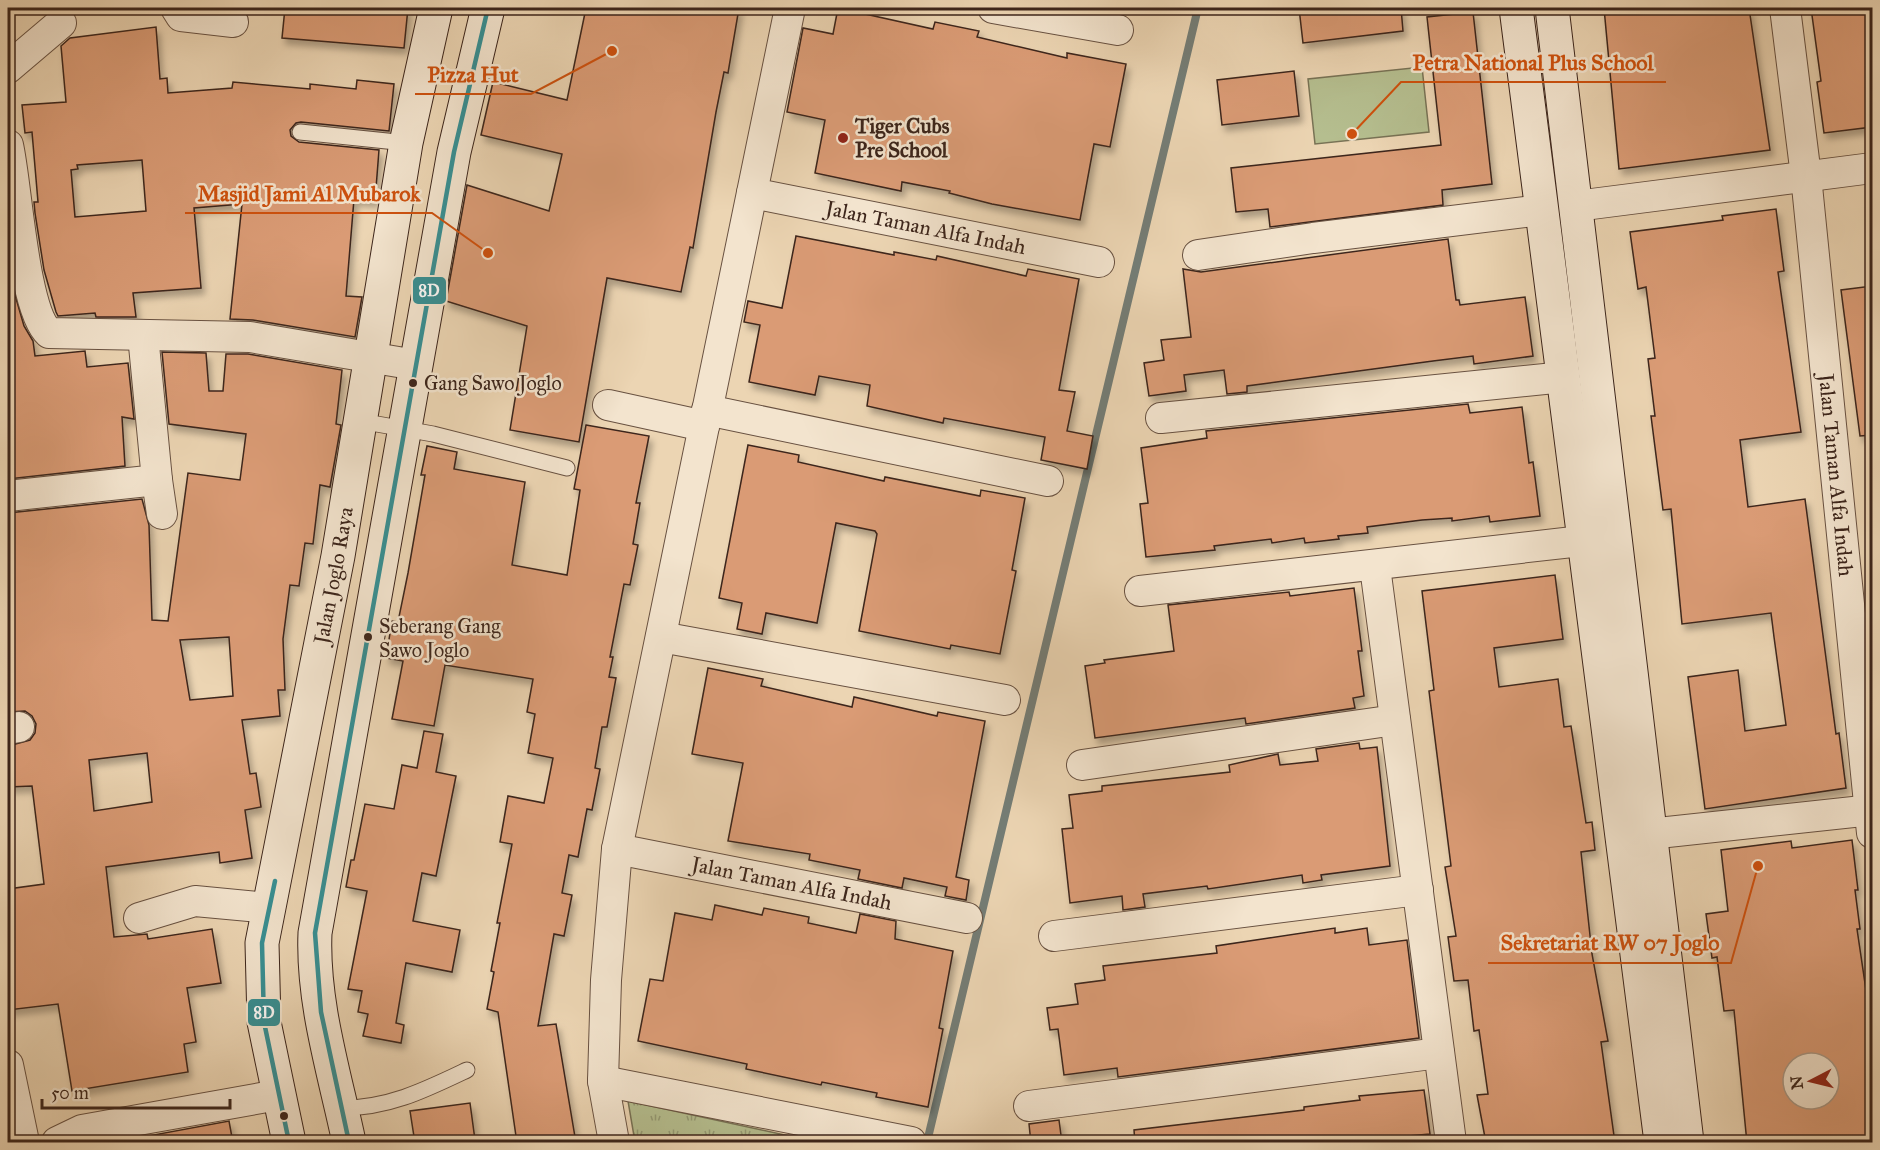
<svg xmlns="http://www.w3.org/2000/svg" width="1880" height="1150" viewBox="0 0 1880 1150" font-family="'IM FELL Great Primer',serif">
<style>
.park{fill:url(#park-tufts);stroke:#787255;stroke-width:1.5}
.garden{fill:#b5be8f;stroke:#787255;stroke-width:1.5}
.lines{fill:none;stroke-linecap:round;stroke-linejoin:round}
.stream{stroke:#747d76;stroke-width:8}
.building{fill:#da9b74;stroke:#3c251b;stroke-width:1.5;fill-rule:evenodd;filter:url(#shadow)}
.lane-casing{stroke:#685141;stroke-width:17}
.street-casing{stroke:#685141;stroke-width:32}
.secondary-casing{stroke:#3c251b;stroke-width:35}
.lane{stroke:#f3e4ce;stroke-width:15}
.street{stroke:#f3e4ce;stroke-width:30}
.secondary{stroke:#f3e4ce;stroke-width:33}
.bus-1-casing{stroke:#f3e4ce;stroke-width:9}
.bus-1{stroke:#378f93;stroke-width:4.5}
.poi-dot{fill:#8f2418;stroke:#f3e4ce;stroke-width:2}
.bus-dot{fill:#3c251b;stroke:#f3e4ce;stroke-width:2}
.labels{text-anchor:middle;stroke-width:5;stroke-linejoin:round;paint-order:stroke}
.bus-label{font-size:20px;fill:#3c251b;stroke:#f3e4ce;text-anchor:start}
.poi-label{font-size:21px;font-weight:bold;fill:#3c251b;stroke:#f3e4ce;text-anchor:start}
.street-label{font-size:21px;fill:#3c251b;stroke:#f3e4ce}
.leader{fill:none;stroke:#ce510e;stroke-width:2}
.callout-dot{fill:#ce510e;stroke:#f3e4ce;stroke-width:2}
.callout-label{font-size:22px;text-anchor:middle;font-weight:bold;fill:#ce510e;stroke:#f3e4ce;stroke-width:5;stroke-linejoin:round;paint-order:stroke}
.line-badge{stroke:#f3e4ce;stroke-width:2}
.badge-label{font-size:16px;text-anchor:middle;font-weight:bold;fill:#fff}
</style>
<defs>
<pattern id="park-tufts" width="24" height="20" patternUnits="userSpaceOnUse" patternTransform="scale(1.5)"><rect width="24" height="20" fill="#b5be8f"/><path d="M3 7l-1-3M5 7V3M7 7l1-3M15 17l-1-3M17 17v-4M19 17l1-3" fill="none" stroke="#949a74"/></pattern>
<filter id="shadow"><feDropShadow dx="3.5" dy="6" stdDeviation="3" flood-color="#0004"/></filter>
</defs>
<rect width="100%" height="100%" fill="#ecd5b3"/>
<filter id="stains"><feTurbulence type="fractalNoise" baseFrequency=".00333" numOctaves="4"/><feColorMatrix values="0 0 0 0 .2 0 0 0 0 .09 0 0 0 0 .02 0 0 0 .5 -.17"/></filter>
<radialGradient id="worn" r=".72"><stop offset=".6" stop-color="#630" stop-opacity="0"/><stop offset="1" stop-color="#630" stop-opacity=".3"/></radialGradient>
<!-- park -->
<polygon class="park" points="628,1101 817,1142 635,1142"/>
<!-- garden -->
<polygon class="garden" points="1422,67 1429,132 1315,144 1308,79"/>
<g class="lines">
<!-- stream -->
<polyline class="stream" points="927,1142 1198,8"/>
</g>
<!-- building -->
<g class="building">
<polygon points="285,8 408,8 404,48 282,38"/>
<polygon points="586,8 739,8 728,73 724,72 716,112 693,248 690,247 681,292 607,278 579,442 510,430 527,326 446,301 467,185 549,211 562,154 481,135 493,82 567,100"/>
<polygon points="838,8 933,29 935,22 979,31 977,37 1067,58 1067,53 1126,64 1110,147 1094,144 1080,220 992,204 949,193 950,191 902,182 901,191 815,173 825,120 787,112 803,28 833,34"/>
<polygon points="1299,8 1401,8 1403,31 1303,43"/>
<polygon points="1604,8 1749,8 1770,150 1619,169"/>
<polygon points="1811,8 1872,8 1872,83 1868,84 1872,127 1824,133 1817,82 1821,81"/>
<polygon points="1473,12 1492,184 1442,190 1443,205 1270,227 1268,209 1236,212 1231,168 1441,145 1427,17"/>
<path d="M156 27 160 79 167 78 168 93 232 88 233 82 310 89V84L356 89 357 80 394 84 389 131 301 122 296 123 290 130 291 136 299 142 379 150 375 201 354 199 346 296 362 297 355 337 253 320 230 319 242 204 194 208 201 288 133 293 136 317H96L95 313 58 316 56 312 44 270 35 213 34 202H38L32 132 25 133 22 105 66 102 61 46 70 38ZM142 160 146 211 75 217 71 170 78 169 77 165Z"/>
<polygon points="1294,71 1299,116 1222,125 1217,80"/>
<polygon points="1776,209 1784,271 1778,272 1801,432 1740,440 1748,507 1805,499 1836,734 1839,733 1846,788 1705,809 1688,677 1738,670 1745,731 1786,725 1774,637 1771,613 1682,624 1671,509 1663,510 1651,416 1655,416 1648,359 1655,358 1646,287 1638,289 1630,232 1723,220 1722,216"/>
<polygon points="796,236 894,255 894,252 936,260 937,256 1026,276 1028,269 1079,279 1059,390 1075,392 1067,431 1093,436 1087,469 1041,460 1045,437 944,418 943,423 867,406 870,385 819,376 815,395 749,382 760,325 744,322 748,301 782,308"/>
<polygon points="1448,239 1456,300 1459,300 1460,305 1525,297 1533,356 1474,364 1473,356 1433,361 1247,386 1247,392 1227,394 1224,370 1184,375 1186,391 1149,396 1144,363 1164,360 1161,340 1191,337 1183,269 1201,272"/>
<polygon points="8,281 11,281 24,326 33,341 35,356 85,351 87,367 128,363 134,419 122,417 125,466 8,479"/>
<polygon points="1872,286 1872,435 1860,436 1841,290"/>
<path d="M162 352 206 353 209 391H223L226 354H248L342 370 336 424 341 425 330 487 320 485 313 544 305 543 299 586 290 585 283 639 285 690H278L280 716 242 720 250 774 256 773 261 807 245 810 252 858 220 863 219 852 106 867 114 937 147 934 148 939 212 929 221 983 187 988 196 1042 184 1044 188 1072 72 1091 58 1004 8 1010V889L44 884 32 786 8 787V746L30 740 35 733 36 724 32 716 25 711 8 712V675H11L8 635V513L142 499 149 525 152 620 168 621 188 473 240 480 246 434 169 424ZM229 637 233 696 190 700 180 640ZM147 753 152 802 94 811 89 760Z"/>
<polygon points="1468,404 1470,413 1522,407 1529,463 1533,462 1540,516 1490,522 1489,516 1452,521 1452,518 1422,520 1367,527 1368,533 1338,536 1339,539 1305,543 1304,538 1272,543 1271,539 1214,546 1215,550 1146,557 1140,504 1148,503 1141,448 1207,438 1206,431"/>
<polygon points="586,425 649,436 636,503 640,503 633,544 638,545 630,585 624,584 610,657 613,657 609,677 616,678 607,727 602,727 595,768 600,769 592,810 587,809 578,857 569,855 562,893 572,895 564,936 554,934 538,1026 556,1024 576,1143 517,1143 498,1012 487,1009 494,972 491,971 500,923 497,923 512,844 500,842 508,796 544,803 553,758 528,753 535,714 527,712 533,679 445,665 434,726 392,719 403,661 386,658 392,621 398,622 408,573 425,475 421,475 427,446 457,452 454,469 525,482 512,565 567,575 580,490 574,489"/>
<polygon points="748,445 799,455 798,462 884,481 885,477 980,496 981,490 1025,498 1012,570 1016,571 1000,654 951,645 950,649 859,631 877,534 875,531 836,523 817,623 766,613 762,634 737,629 742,603 719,598"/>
<polygon points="1555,575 1563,639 1494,648 1499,687 1558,679 1564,727 1571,726 1586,823 1592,822 1595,850 1581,852 1592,954 1608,1041 1601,1042 1615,1143 1486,1143 1477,1095 1488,1094 1479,1030 1474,1031 1468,980 1454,981 1448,937 1456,936 1445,867 1451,866 1429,691 1434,690 1422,591"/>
<polygon points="1354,588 1362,651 1358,651 1364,696 1353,698 1355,708 1246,724 1245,718 1095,738 1085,666 1105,663 1104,660 1174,651 1168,605 1289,592 1290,596"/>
<polygon points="708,668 763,679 761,686 852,707 854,697 937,716 938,712 985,721 956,877 969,880 966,900 945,896 947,887 904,878 902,888 858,879 860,870 809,860 810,854 728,841 743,763 692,754"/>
<polygon points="424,731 443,734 436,772 456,776 436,876 422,873 413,921 460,930 452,972 406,963 396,1023 404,1025 401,1043 363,1036 368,1014 358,1012 362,991 348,989 367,891 346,887 351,860 354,860 365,804 394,809 402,765 417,768"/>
<polygon points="1359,743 1360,749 1377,747 1390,866 1321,875 1322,880 1303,883 1302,875 1208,889 1207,886 1143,894 1145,907 1123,910 1122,896 1070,903 1062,829 1073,828 1069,795 1102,791 1102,786 1230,772 1229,765 1278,754 1280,765 1318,761 1316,749"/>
<path d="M1852 840 1858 890H1855L1860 929H1857L1872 1031V1143H1747L1734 1010 1724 1011 1717 957 1712 958 1706 914 1728 911 1721 850 1791 841 1792 848ZM1793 1063H1829V1099H1793Z"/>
<polygon points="715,905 762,915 764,908 809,917 808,923 856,933 860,914 896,921 895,939 953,951 939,1028 943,1029 928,1107 876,1097 877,1093 822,1082 821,1085 746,1069 747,1064 638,1041 650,979 663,981 675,913 712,920"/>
<polygon points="1335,928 1335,933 1367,928 1369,945 1407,940 1419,1038 1118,1077 1117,1068 1064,1075 1058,1029 1050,1030 1047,1008 1078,1004 1075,984 1105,980 1103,966 1217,953 1216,946"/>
<polygon points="1424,1090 1430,1134 1332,1143 1135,1143 1134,1130 1304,1110 1304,1107 1360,1100 1359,1096"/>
<polygon points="470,1103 475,1140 415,1143 410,1111"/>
<polygon points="1059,1120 1062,1143 1031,1143 1029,1124"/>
<polygon points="229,1121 233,1143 121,1143 121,1141"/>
</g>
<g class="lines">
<defs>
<g id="lane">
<polyline points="300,132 406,143"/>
<polyline points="360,421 433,434 567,468"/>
<path d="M342 1108C389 1108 425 1090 467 1070"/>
</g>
<g id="street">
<polyline points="176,8 181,16 233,22"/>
<polyline points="993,8 1118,30"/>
<path id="s1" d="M1785 8 1806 176 1872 833"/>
<polyline points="8,68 61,23"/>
<path d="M8 145C17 184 23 310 49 333L250 337 416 365"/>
<path id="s2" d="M752 193 1099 262"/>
<polyline points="1576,206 1872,168"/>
<polyline points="1198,255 1313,238 1542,210"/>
<polyline points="608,405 704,426"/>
<polyline points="707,410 1048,481"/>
<polyline points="1161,418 1564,377"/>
<polyline points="157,480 162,514"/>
<polyline points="8,496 157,480 143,335"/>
<polyline points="1375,567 1451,1142"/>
<polyline points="1140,591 1608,538"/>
<polyline points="661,637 1005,700"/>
<polyline points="8,729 19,727"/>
<polyline points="1082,765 1395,720"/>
<polyline points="1649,834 1872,810"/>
<path id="s3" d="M617 849 967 918"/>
<polyline points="139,918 195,901 269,908"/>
<polyline points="1054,936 1418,890"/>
<polyline points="8,1065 24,1142"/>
<polyline points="603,1081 911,1142"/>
<polyline points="1029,1106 1439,1053"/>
<polyline points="57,1142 82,1130 278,1095"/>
<polyline points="614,1142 603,1081 606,980 617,849 790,8"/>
</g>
<g id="secondary">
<polyline points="1516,8 1661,1142"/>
<polyline points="1552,8 1687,1142"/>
<path id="s4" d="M289 1142 264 1022 262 943 338 556 406 143 436 8"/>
<path d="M349 1142C335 1075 312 1003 315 933L454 152 488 8"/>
</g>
</defs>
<!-- lane casing -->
<use href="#lane" class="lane-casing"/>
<!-- street casing -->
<use href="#street" class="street-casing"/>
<!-- secondary casing -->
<use href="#secondary" class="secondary-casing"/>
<!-- lane -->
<use href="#lane" class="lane"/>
<!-- street -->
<use href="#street" class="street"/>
<!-- secondary -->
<use href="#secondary" class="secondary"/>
<defs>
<g id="bus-1">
<polyline points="275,881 262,943 264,1022 289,1142"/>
<polyline points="349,1142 321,1012 315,933 454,152 488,8"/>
</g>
</defs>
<!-- bus-1 casing -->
<use href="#bus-1" class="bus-1-casing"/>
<!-- bus-1 -->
<use href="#bus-1" class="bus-1"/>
</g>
<!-- markers -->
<circle class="poi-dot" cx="843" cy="138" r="6"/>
<g class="bus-dot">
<circle cx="413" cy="383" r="5"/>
<circle cx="368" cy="637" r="5"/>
<circle cx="284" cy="1116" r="5"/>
</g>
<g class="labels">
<!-- bus labels -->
<g class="bus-label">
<text x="424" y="390">Gang Sawo Joglo</text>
<text x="379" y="633">Seberang Gang<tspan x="379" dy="24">Sawo Joglo</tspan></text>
</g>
<!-- poi labels -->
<g class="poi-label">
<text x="855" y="133">Tiger Cubs<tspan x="855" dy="24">Pre School</tspan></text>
</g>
<!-- street labels -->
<g class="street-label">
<text dy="7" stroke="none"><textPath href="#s2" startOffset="177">Jalan Taman Alfa Indah</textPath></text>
<text dy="7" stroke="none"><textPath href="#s1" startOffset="470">Jalan Taman Alfa Indah</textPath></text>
<text dy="7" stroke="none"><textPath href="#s4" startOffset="576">Jalan Joglo Raya</textPath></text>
<text dy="7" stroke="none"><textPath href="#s3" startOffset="178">Jalan Taman Alfa Indah</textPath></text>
</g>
</g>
<!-- callouts -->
<path class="leader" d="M1352 134L1401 82H1666M612 51L531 94H415M488 253L432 213H185M1758 866L1731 963H1488"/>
<g class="callout-dot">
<circle cx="1352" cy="134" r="6"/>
<circle cx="612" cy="51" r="6"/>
<circle cx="488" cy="253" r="6"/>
<circle cx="1758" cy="866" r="6"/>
</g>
<g class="callout-label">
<text x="1533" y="70">Petra National Plus School</text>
<text x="473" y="82">Pizza Hut</text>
<text x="309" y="201">Masjid Jami Al Mubarok</text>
<text x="1610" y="950">Sekretariat RW 07 Joglo</text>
</g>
<g class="line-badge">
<rect x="412" y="276" width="35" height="29" rx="6" fill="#378f93"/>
<rect x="247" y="998" width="34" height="29" rx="6" fill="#378f93"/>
</g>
<g class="badge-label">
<text x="429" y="296">8D</text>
<text x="264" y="1018">8D</text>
</g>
<!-- margin -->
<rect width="1880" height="1150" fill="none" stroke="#ecd5b3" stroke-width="30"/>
<rect x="9" y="9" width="1862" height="1132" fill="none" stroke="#3c251b" stroke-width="3"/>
<rect x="15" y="15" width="1850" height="1120" fill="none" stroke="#3c251b" stroke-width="1.5"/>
<!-- north arrow -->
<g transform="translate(1811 1081) rotate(263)"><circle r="28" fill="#f3e4ce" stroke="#aa9886" stroke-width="1.5"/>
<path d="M0-4.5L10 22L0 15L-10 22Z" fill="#8f2418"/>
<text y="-9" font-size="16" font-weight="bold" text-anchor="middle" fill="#3c251b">N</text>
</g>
<!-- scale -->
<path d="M42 1099v9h188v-9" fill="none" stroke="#3c251b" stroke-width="3"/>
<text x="51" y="1099" font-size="18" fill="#3c251b" stroke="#f3e4ce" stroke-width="4.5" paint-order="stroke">50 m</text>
<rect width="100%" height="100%" filter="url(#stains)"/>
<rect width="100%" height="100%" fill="url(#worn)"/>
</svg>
